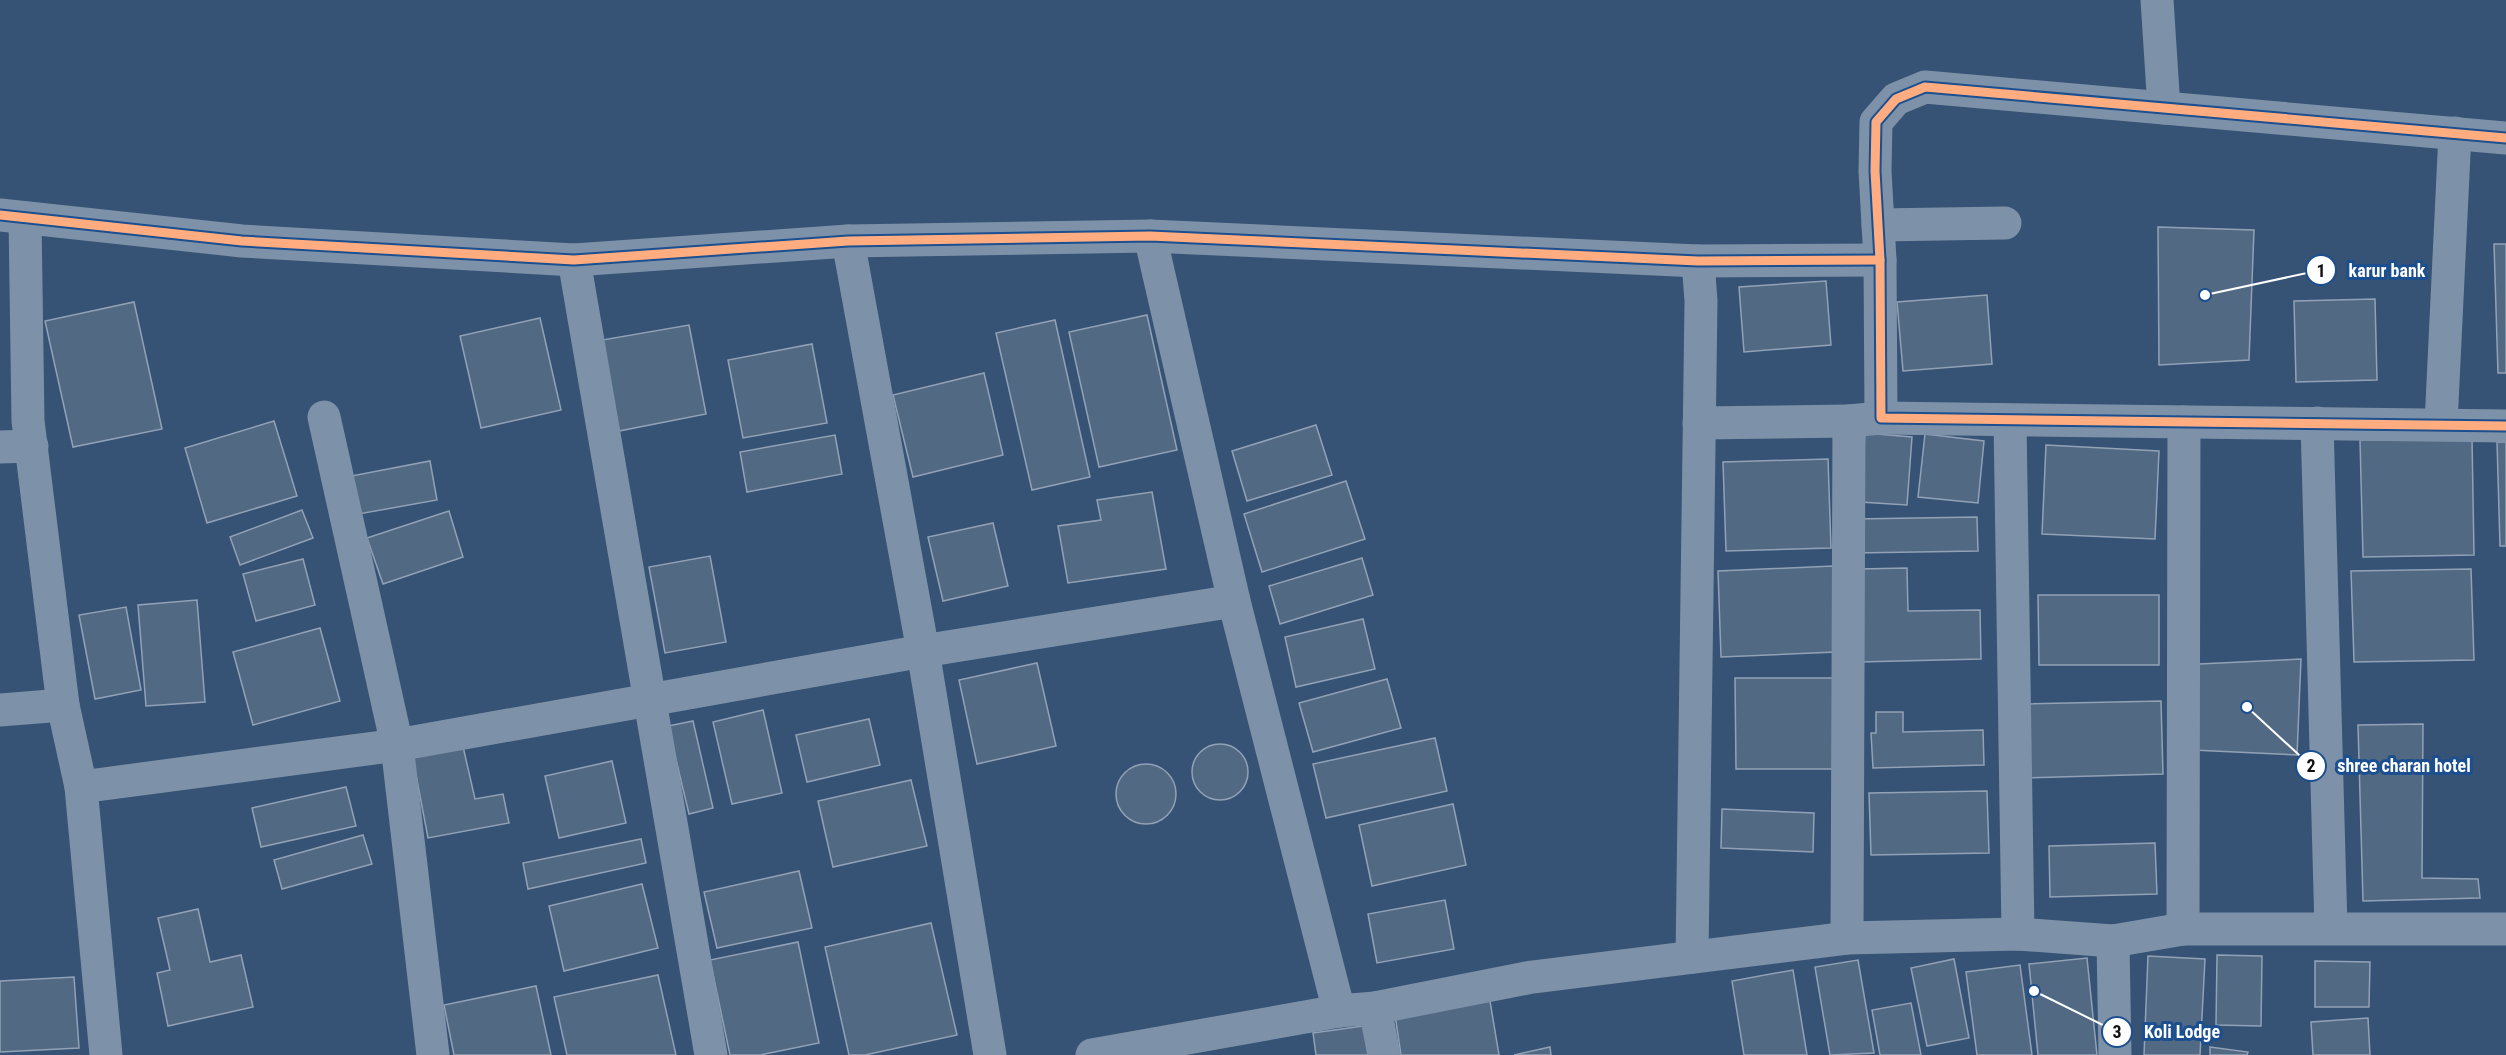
<svg xmlns="http://www.w3.org/2000/svg" width="2506" height="1055" viewBox="0 0 2506 1055" font-family="'Roboto Condensed',sans-serif">
<style>
.building{fill:#526984;stroke:#92a2b6;stroke-width:1.5}
.lines{fill:none;stroke-linecap:round;stroke-linejoin:round}
.minor{stroke:#7d92a8;stroke-width:33}
.cycleway-casing{stroke:#1b4f8f;stroke-width:13}
.cycleway{stroke:#ffac80;stroke-width:9}
.leader{fill:none;stroke:#fff;stroke-width:2}
.callout-dot{fill:#fff;stroke:#1b4f8f;stroke-width:2}
.mark-label{font-size:18px;text-anchor:middle;font-weight:bold;fill:#111}
.callout-label{font-size:18px;text-anchor:middle;font-weight:bold;fill:#fff;stroke:#1b4f8f;stroke-width:6;stroke-linejoin:round;paint-order:stroke}
</style>
<rect width="100%" height="100%" fill="#365274"/>
<!-- building -->
<g class="building">
<polygon points="2158,227 2254,230 2249,360 2159,365"/>
<polygon points="2494,244 2506,244 2506,373 2498,373"/>
<polygon points="1826,281 1831,345 1744,352 1739,287"/>
<polygon points="1987,295 1992,364 1903,371 1897,302"/>
<polygon points="2375,299 2377,380 2296,382 2294,301"/>
<polygon points="134,302 162,429 73,447 45,321"/>
<polygon points="1147,315 1177,450 1099,467 1069,332"/>
<polygon points="540,318 561,410 481,428 460,336"/>
<polygon points="1055,320 1090,477 1032,490 996,333"/>
<polygon points="689,325 706,414 619,431 602,340"/>
<polygon points="812,344 827,423 743,438 728,360"/>
<polygon points="984,373 1003,455 913,477 893,395"/>
<polygon points="274,421 297,496 207,523 185,448"/>
<polygon points="1316,425 1332,475 1247,501 1232,451"/>
<polygon points="1865,433 1912,437 1907,505 1860,502"/>
<polygon points="1925,434 1984,441 1978,503 1918,497"/>
<polygon points="835,435 842,474 747,492 740,452"/>
<polygon points="2472,438 2474,555 2363,557 2360,440"/>
<polygon points="2497,442 2506,442 2506,546 2500,546"/>
<polygon points="2046,445 2159,451 2155,539 2042,534"/>
<polygon points="1828,459 1831,548 1726,551 1723,462"/>
<polygon points="430,461 437,500 353,515 346,477"/>
<polygon points="1346,481 1365,539 1262,572 1244,514"/>
<polygon points="1152,492 1166,569 1068,583 1058,526 1101,520 1097,500"/>
<polygon points="302,510 313,538 240,565 230,537"/>
<polygon points="449,511 463,557 383,584 367,538"/>
<polygon points="1977,517 1978,551 1854,553 1854,519"/>
<polygon points="993,523 1008,586 943,601 928,537"/>
<polygon points="710,556 726,642 665,653 649,567"/>
<polygon points="1362,558 1373,595 1280,624 1269,586"/>
<polygon points="303,559 315,605 256,621 243,574"/>
<polygon points="1833,566 1836,652 1721,657 1718,571"/>
<polygon points="1907,568 1908,611 1980,610 1981,659 1859,662 1858,569"/>
<polygon points="2471,569 2474,660 2354,662 2351,571"/>
<polygon points="2038,595 2159,595 2159,665 2039,665"/>
<polygon points="197,600 205,702 146,706 138,605"/>
<polygon points="126,607 141,690 95,699 79,615"/>
<polygon points="1363,619 1375,669 1296,687 1285,637"/>
<polygon points="320,628 340,701 253,725 233,652"/>
<polygon points="2301,659 2297,755 2193,750 2199,664"/>
<polygon points="1037,663 1056,746 977,764 959,680"/>
<polygon points="1735,678 1836,678 1837,769 1736,769"/>
<polygon points="1387,679 1401,728 1313,752 1299,703"/>
<polygon points="2161,701 2163,774 2026,778 2024,704"/>
<polygon points="763,710 782,793 732,804 713,722"/>
<polygon points="1876,712 1903,712 1903,732 1983,730 1984,765 1873,768 1871,733 1876,733"/>
<polygon points="869,719 880,765 807,782 796,735"/>
<polygon points="693,721 713,808 689,814 668,726"/>
<polygon points="2423,724 2422,878 2478,879 2480,898 2363,901 2358,725"/>
<polygon points="1435,738 1447,791 1326,818 1313,764"/>
<polygon points="462,742 475,799 503,794 509,823 428,838 412,754"/>
<circle cx="1220" cy="772" r="28"/>
<polygon points="612,761 626,823 559,838 545,776"/>
<circle cx="1146" cy="794" r="30"/>
<polygon points="911,780 927,846 833,867 818,801"/>
<polygon points="346,787 356,826 261,847 252,808"/>
<polygon points="1987,791 1989,853 1871,855 1869,793"/>
<polygon points="1453,804 1466,865 1372,886 1359,825"/>
<polygon points="1722,809 1814,813 1813,852 1721,848"/>
<polygon points="363,835 372,864 282,889 274,860"/>
<polygon points="641,839 646,863 528,889 523,863"/>
<polygon points="2155,843 2157,894 2050,897 2049,846"/>
<polygon points="799,871 812,928 717,948 704,892"/>
<polygon points="642,884 658,948 564,971 549,906"/>
<polygon points="1445,900 1454,949 1377,963 1368,914"/>
<polygon points="198,909 210,962 241,955 253,1007 168,1026 157,973 170,970 158,918"/>
<polygon points="931,923 957,1035 865,1055 849,1055 825,947"/>
<polygon points="798,942 819,1043 760,1055 730,1055 710,960"/>
<polygon points="2217,955 2262,956 2261,1026 2216,1025"/>
<polygon points="2148,956 2205,959 2200,1055 2144,1055"/>
<polygon points="2087,958 2097,1055 2038,1055 2029,964"/>
<polygon points="1954,959 1969,1038 1927,1046 1911,968"/>
<polygon points="1858,960 1874,1053 1830,1055 1815,967"/>
<polygon points="2315,961 2370,962 2369,1007 2315,1007"/>
<polygon points="2020,965 2032,1055 1977,1055 1966,972"/>
<polygon points="1793,970 1807,1055 1744,1055 1732,981"/>
<polygon points="658,975 676,1055 567,1055 554,997"/>
<polygon points="74,977 79,1048 0,1052 0,981"/>
<polygon points="536,986 551,1055 454,1055 444,1005"/>
<polygon points="1490,1001 1499,1055 1401,1055 1395,1015"/>
<polygon points="1911,1003 1921,1055 1880,1055 1872,1010"/>
<polygon points="2368,1018 2370,1055 2313,1055 2311,1022"/>
<polygon points="1370,1025 1374,1055 1316,1055 1313,1033"/>
<polygon points="1550,1047 1551,1055 1514,1055"/>
<polygon points="2210,1047 2248,1052 2247,1055 2210,1055"/>
</g>
<g class="lines">
<!-- minor -->
<g class="minor">
<polyline points="2157,0 2164,108"/>
<polyline points="2506,138 1925,87 1896,99 1876,122 1875,171 1880,260 1881,418 2506,426"/>
<polyline points="0,215 242,241 574,260 848,241 1150,236 1698,261 1880,260"/>
<polyline points="25,218 28,421 63,705 81,787 106,1055"/>
<polyline points="1878,225 2005,223"/>
<polyline points="1150,236 1234,601 1339,1011"/>
<polyline points="848,241 923,651 990,1055"/>
<polyline points="574,260 711,1055"/>
<polyline points="324,417 397,745 433,1055"/>
<polyline points="2010,421 2018,934"/>
<polyline points="1699,423 1849,421"/>
<polyline points="2317,423 2331,928"/>
<polyline points="2441,424 2455,133"/>
<polyline points="0,447 32,446"/>
<polyline points="0,710 63,705"/>
<polyline points="81,787 397,745 923,651 1234,601"/>
<polyline points="2183,929 2184,422"/>
<polyline points="1847,938 1849,421 1881,418"/>
<polyline points="2113,941 2115,1055"/>
<polyline points="1692,957 1701,301 1698,261"/>
<polyline points="1375,1008 1384,1055"/>
<polyline points="1092,1055 1339,1011 1375,1008 1532,977 1847,938 2018,934 2113,941 2183,929 2506,929"/>
</g>
<defs>
<g id="cycleway">
<polyline points="2506,138 1925,87 1896,99 1876,122 1875,171 1880,260 1881,418 2506,426"/>
<polyline points="0,215 242,241 574,260 848,241 1150,236 1698,261 1880,260"/>
</g>
</defs>
<!-- cycleway casing -->
<use href="#cycleway" class="cycleway-casing"/>
<!-- cycleway -->
<use href="#cycleway" class="cycleway"/>
</g>
<!-- callouts -->
<path class="leader" d="M2205 295L2321 270M2247 707L2311 766M2034 991L2117 1032"/>
<g class="callout-dot">
<circle cx="2205" cy="295" r="6"/>
<circle cx="2247" cy="707" r="6"/>
<circle cx="2034" cy="991" r="6"/>
<circle cx="2321" cy="270" r="15"/>
<circle cx="2311" cy="766" r="15"/>
<circle cx="2117" cy="1032" r="15"/>
</g>
<g class="mark-label">
<text x="2321" y="277">1</text>
<text x="2311" y="772">2</text>
<text x="2117" y="1038">3</text>
</g>
<g class="callout-label">
<text x="2387" y="277">karur bank</text>
<text x="2404" y="772">shree charan hotel</text>
<text x="2182" y="1038">Koli Lodge</text>
</g>
</svg>
